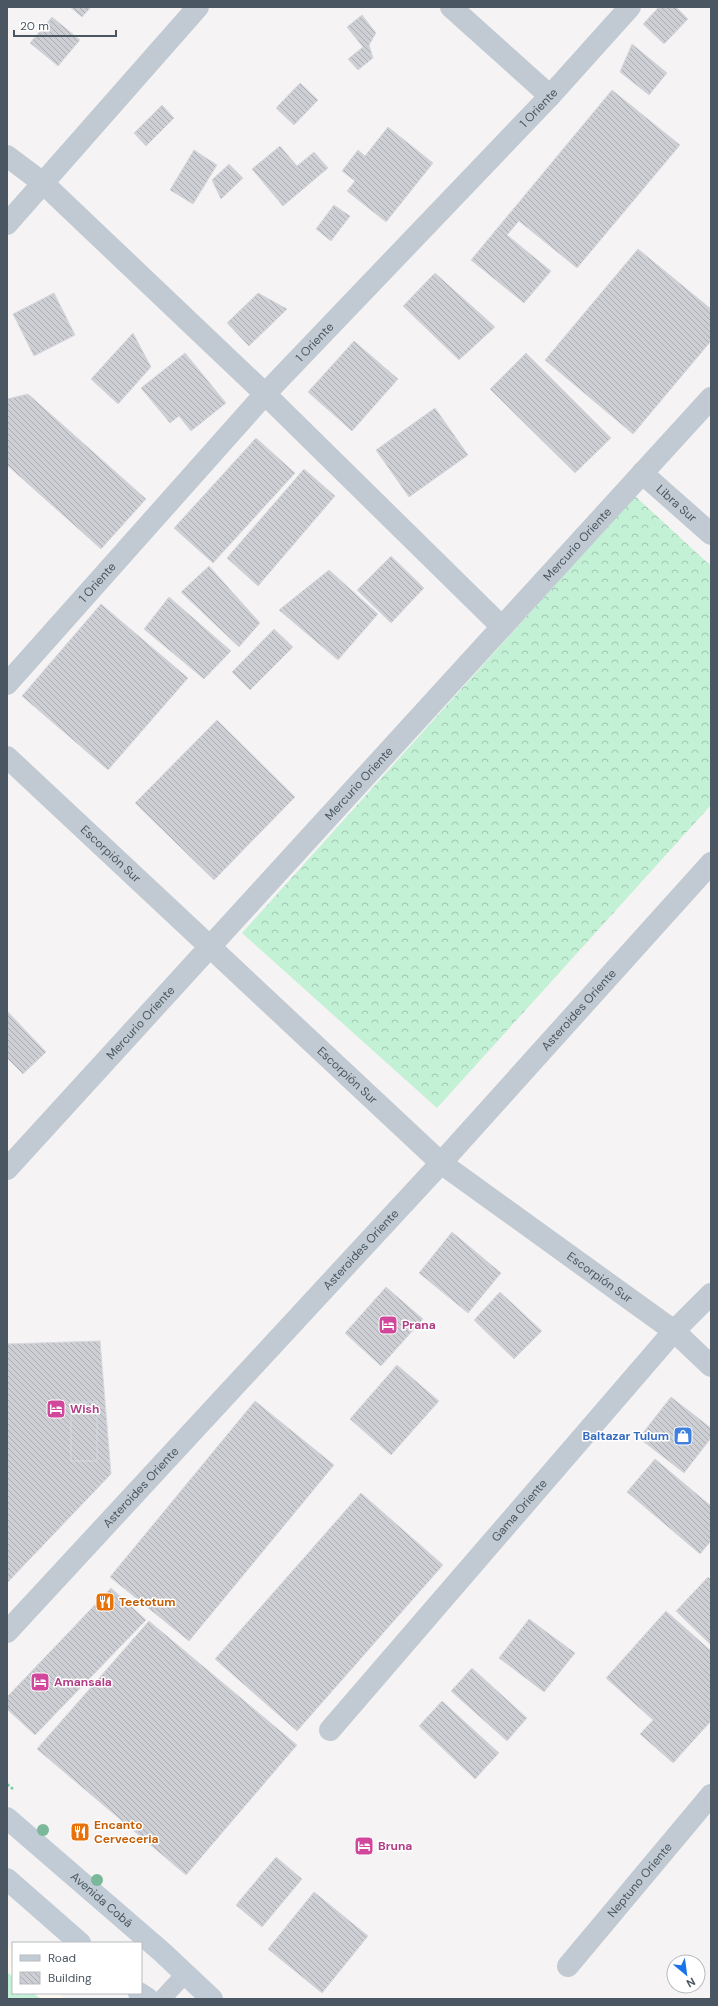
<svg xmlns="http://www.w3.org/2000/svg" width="718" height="2006" viewBox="0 0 718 2006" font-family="'DM Sans',sans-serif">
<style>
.commercial{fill:#fdf9ef}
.forest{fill:url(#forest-crowns)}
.building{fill:url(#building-back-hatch);stroke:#d7d9de}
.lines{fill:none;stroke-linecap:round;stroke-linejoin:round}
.path{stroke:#7ad0a6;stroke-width:2.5;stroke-dasharray:3 2;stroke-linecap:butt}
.service{stroke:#c1cad2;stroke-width:18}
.minor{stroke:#c1cad2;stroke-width:22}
.secondary{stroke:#c1cbd6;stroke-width:22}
.tree{fill:#7bb799}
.labels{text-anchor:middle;stroke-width:3;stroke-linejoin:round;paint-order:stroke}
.street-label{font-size:12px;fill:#4a5661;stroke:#fff}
.hotel-label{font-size:12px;font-weight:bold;fill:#b23c85;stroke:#fff;text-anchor:start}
.shop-label{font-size:12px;font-weight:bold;fill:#366cbe;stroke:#fff;text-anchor:end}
.food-label{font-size:12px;font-weight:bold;fill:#c56008;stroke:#fff;text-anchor:start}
</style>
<defs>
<pattern id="forest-crowns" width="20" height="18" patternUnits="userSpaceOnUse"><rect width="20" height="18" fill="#c3f1d5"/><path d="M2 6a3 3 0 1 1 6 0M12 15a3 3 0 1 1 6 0" fill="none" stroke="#a0c6b0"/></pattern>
<pattern id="building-back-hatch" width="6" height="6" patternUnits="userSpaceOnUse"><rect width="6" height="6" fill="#cdcfd5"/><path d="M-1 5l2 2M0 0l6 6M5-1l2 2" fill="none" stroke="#a8abb0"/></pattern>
</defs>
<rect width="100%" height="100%" fill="#f5f3f3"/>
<!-- commercial -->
<polygon class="commercial" points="7,1944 13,1950 13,1993 59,1993 65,1999 7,1999"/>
<!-- forest -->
<g class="forest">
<polygon points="635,496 711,566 711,805 437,1108 242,933"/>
<polygon points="7,1972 13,1977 13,1993 33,1993 41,1999 7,1999"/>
</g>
<!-- building -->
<g class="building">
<polygon points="70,7 91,7 82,17"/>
<polygon points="659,7 676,7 688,19 664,44 643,24"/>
<polygon points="362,15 376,33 369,45 373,58 358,70 348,59 363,47 347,27"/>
<polygon points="52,17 80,40 58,66 30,43"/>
<polygon points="632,44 667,73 649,95 620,72"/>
<polygon points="300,83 318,100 294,125 276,108"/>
<polygon points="612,90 680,145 577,268 519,221 507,235 551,271 524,303 471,260"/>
<polygon points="162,105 174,118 146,146 134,133"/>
<polygon points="388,127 433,163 386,222 347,191 355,181 342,171 358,150 365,156"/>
<polygon points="280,146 297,166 314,152 328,168 283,206 252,169"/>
<polygon points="194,150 217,165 193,204 170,190"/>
<polygon points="229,164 243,178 221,199 212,180"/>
<polygon points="334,205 350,216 331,241 316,229"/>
<polygon points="638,249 711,309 711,341 633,434 545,360"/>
<polygon points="435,273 495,327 459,360 403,306"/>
<polygon points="54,293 75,335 34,356 13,314"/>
<polygon points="258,293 287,309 249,346 227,323"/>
<polygon points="133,333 151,367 118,404 91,379"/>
<polygon points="354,341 398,379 352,431 308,392"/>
<polygon points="185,353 226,403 191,431 179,416 170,423 141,388"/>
<polygon points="526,353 611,438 575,473 490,389"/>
<polygon points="28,394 146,499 101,549 7,465 7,399"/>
<polygon points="435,408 468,455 409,497 376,450"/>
<polygon points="256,438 295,473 213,563 174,528"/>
<polygon points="304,469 335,496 258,586 227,558"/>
<polygon points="391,556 424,588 391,623 357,590"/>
<polygon points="209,566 260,623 239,647 181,592"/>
<polygon points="329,570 378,614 338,660 279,610"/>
<polygon points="169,597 231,651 204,679 144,629"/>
<polygon points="101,604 188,678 108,770 22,696"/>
<polygon points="274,629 293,647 250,690 232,672"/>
<polygon points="217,720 295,797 214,880 135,803"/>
<polygon points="7,1011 46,1052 23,1074 7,1058"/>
<polygon points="452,1232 501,1273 468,1313 419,1273"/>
<polygon points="386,1287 423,1319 381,1366 345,1333"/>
<polygon points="500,1292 542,1331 514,1359 474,1320"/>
<polygon points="100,1341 111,1474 7,1583 7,1344"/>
<polygon points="397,1365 439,1401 391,1455 350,1419"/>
<polygon points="671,1397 711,1428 711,1438 684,1473 639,1438"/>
<polygon points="255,1401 334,1465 189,1641 110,1577"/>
<rect x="71" y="1402" width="26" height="59"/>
<polygon points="655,1459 711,1506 711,1541 700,1554 627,1492"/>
<polygon points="361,1493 443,1565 297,1731 215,1659"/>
<polygon points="708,1577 711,1580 711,1645 676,1611"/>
<polygon points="111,1588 146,1620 35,1735 7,1709 7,1697"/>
<polygon points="666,1611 711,1651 711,1721 673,1763 640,1734 653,1720 606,1678"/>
<polygon points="529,1619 575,1653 544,1692 499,1658"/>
<polygon points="149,1621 297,1745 186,1875 37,1749"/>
<polygon points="472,1668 527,1718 507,1741 451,1691"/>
<polygon points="442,1701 499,1753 475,1779 419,1726"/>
<polygon points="276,1857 302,1879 262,1927 236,1905"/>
<polygon points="314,1892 368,1936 322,1993 268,1949"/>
</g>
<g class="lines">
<!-- path -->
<polyline class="path" points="7,1784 13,1789"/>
<!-- service -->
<polyline class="service" points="162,1999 185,1974"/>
<!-- minor -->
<g class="minor">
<polyline points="451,7 550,96"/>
<polyline points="7,156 43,183 265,394 502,627"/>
<polyline points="7,224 198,7"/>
<path id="s1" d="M642 473 711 534"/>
<path id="s2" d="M7 684 265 394 550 96 630 7"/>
<path id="s3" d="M7 757 441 1163 674 1331 711 1366"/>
<path id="s4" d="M7 1169 711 398"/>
<path id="s5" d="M7 1632 441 1163 711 863"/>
<path id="s6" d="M330 1730 674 1331 711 1294"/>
<path id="s7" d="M568 1966 711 1795"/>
</g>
<!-- secondary -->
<g class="secondary">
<path id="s8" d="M7 1818 162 1952 212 1999"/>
<polyline points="7,1879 80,1943"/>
<polyline points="139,1993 148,1999"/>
</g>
</g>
<!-- trees -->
<g class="tree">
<circle cx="43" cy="1830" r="6"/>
<circle cx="97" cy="1880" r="6"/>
</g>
<!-- icons -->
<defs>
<symbol id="hotel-square" viewBox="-11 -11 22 22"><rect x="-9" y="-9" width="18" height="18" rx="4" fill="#d1479c" stroke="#fff"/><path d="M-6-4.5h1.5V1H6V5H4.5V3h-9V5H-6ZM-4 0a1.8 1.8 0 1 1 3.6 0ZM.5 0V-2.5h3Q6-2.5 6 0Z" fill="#fff"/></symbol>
<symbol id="shop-square" viewBox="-11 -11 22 22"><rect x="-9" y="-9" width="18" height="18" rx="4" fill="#3f7fe0" stroke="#fff"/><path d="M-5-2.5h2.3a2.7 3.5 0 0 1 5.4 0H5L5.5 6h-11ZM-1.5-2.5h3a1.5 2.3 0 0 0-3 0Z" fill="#fff"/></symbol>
<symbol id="restaurant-square" viewBox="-11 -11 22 22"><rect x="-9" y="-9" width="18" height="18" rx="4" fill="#e8710a" stroke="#fff"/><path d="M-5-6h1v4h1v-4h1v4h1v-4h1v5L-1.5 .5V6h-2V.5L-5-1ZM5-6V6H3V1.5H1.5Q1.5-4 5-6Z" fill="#fff"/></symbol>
</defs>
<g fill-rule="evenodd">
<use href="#hotel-square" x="377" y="1314" width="22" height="22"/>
<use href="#hotel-square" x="45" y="1398" width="22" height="22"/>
<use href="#shop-square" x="672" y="1425" width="22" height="22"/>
<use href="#restaurant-square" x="94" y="1591" width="22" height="22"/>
<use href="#hotel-square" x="29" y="1671" width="22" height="22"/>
<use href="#restaurant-square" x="69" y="1821" width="22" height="22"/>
<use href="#hotel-square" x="353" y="1835" width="22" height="22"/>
</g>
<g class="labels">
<!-- street labels -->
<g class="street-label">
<text dy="4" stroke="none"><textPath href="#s2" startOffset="784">1 Oriente</textPath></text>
<text dy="4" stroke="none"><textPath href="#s2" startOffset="460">1 Oriente</textPath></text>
<text dy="4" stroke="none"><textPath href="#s1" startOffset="46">Libra Sur</textPath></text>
<text dy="4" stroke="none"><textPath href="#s4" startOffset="846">Mercurio Oriente</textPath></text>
<text dy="4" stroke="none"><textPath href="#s2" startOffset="136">1 Oriente</textPath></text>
<text dy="4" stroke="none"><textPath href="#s4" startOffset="522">Mercurio Oriente</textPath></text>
<text dy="4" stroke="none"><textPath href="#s3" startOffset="142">Escorpión Sur</textPath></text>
<text dy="4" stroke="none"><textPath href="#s5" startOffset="845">Asteroides Oriente</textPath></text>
<text dy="4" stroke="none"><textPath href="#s4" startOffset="198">Mercurio Oriente</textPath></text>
<text dy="4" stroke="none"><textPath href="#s3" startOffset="466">Escorpión Sur</textPath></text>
<text dy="4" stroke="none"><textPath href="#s5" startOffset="521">Asteroides Oriente</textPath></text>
<text dy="4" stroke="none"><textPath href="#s3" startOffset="790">Escorpión Sur</textPath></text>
<text dy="4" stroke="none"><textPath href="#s5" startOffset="197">Asteroides Oriente</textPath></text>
<text dy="4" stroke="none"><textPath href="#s6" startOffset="290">Gama Oriente</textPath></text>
<text dy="4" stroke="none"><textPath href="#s7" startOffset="112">Neptuno Oriente</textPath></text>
<text dy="4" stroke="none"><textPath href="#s8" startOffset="125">Avenida Cobá</textPath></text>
</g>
<!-- hotel labels -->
<g class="hotel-label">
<text x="402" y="1329">Prana</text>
<text x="70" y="1413">Wish</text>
<text x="54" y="1686">Amansala</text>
<text x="378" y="1850">Bruna</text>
</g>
<!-- shop labels -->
<g class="shop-label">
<text x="669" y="1440">Baltazar Tulum</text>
</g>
<!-- food labels -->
<g class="food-label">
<text x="119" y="1606">Teetotum</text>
<text x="94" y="1829">Encanto<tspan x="94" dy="14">Cerveceria</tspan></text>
</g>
</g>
<!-- border -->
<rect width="718" height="2006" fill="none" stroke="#4a5661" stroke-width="16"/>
<!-- legend -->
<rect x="12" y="1942" width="130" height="52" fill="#ffffff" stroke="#b7bbc0"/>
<rect x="20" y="1955" width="20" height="6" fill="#c1cbd6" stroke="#b7bbc0"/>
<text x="48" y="1962" font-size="12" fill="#4a5661">Road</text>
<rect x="20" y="1972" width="20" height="12" fill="url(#building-back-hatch)" stroke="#b7bbc0"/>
<text x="48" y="1982" font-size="12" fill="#4a5661">Building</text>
<!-- north arrow -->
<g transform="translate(686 1974) rotate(151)"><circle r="19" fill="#ffffff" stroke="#b7bbc0"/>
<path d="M0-3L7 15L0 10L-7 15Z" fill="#1a73e8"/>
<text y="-6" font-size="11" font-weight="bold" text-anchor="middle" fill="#4a5661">N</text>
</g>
<!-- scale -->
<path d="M14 30v6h102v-6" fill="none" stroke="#4a5661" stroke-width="2"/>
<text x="20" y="30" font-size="12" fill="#4a5661" stroke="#ffffff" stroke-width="3" paint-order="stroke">20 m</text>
</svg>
